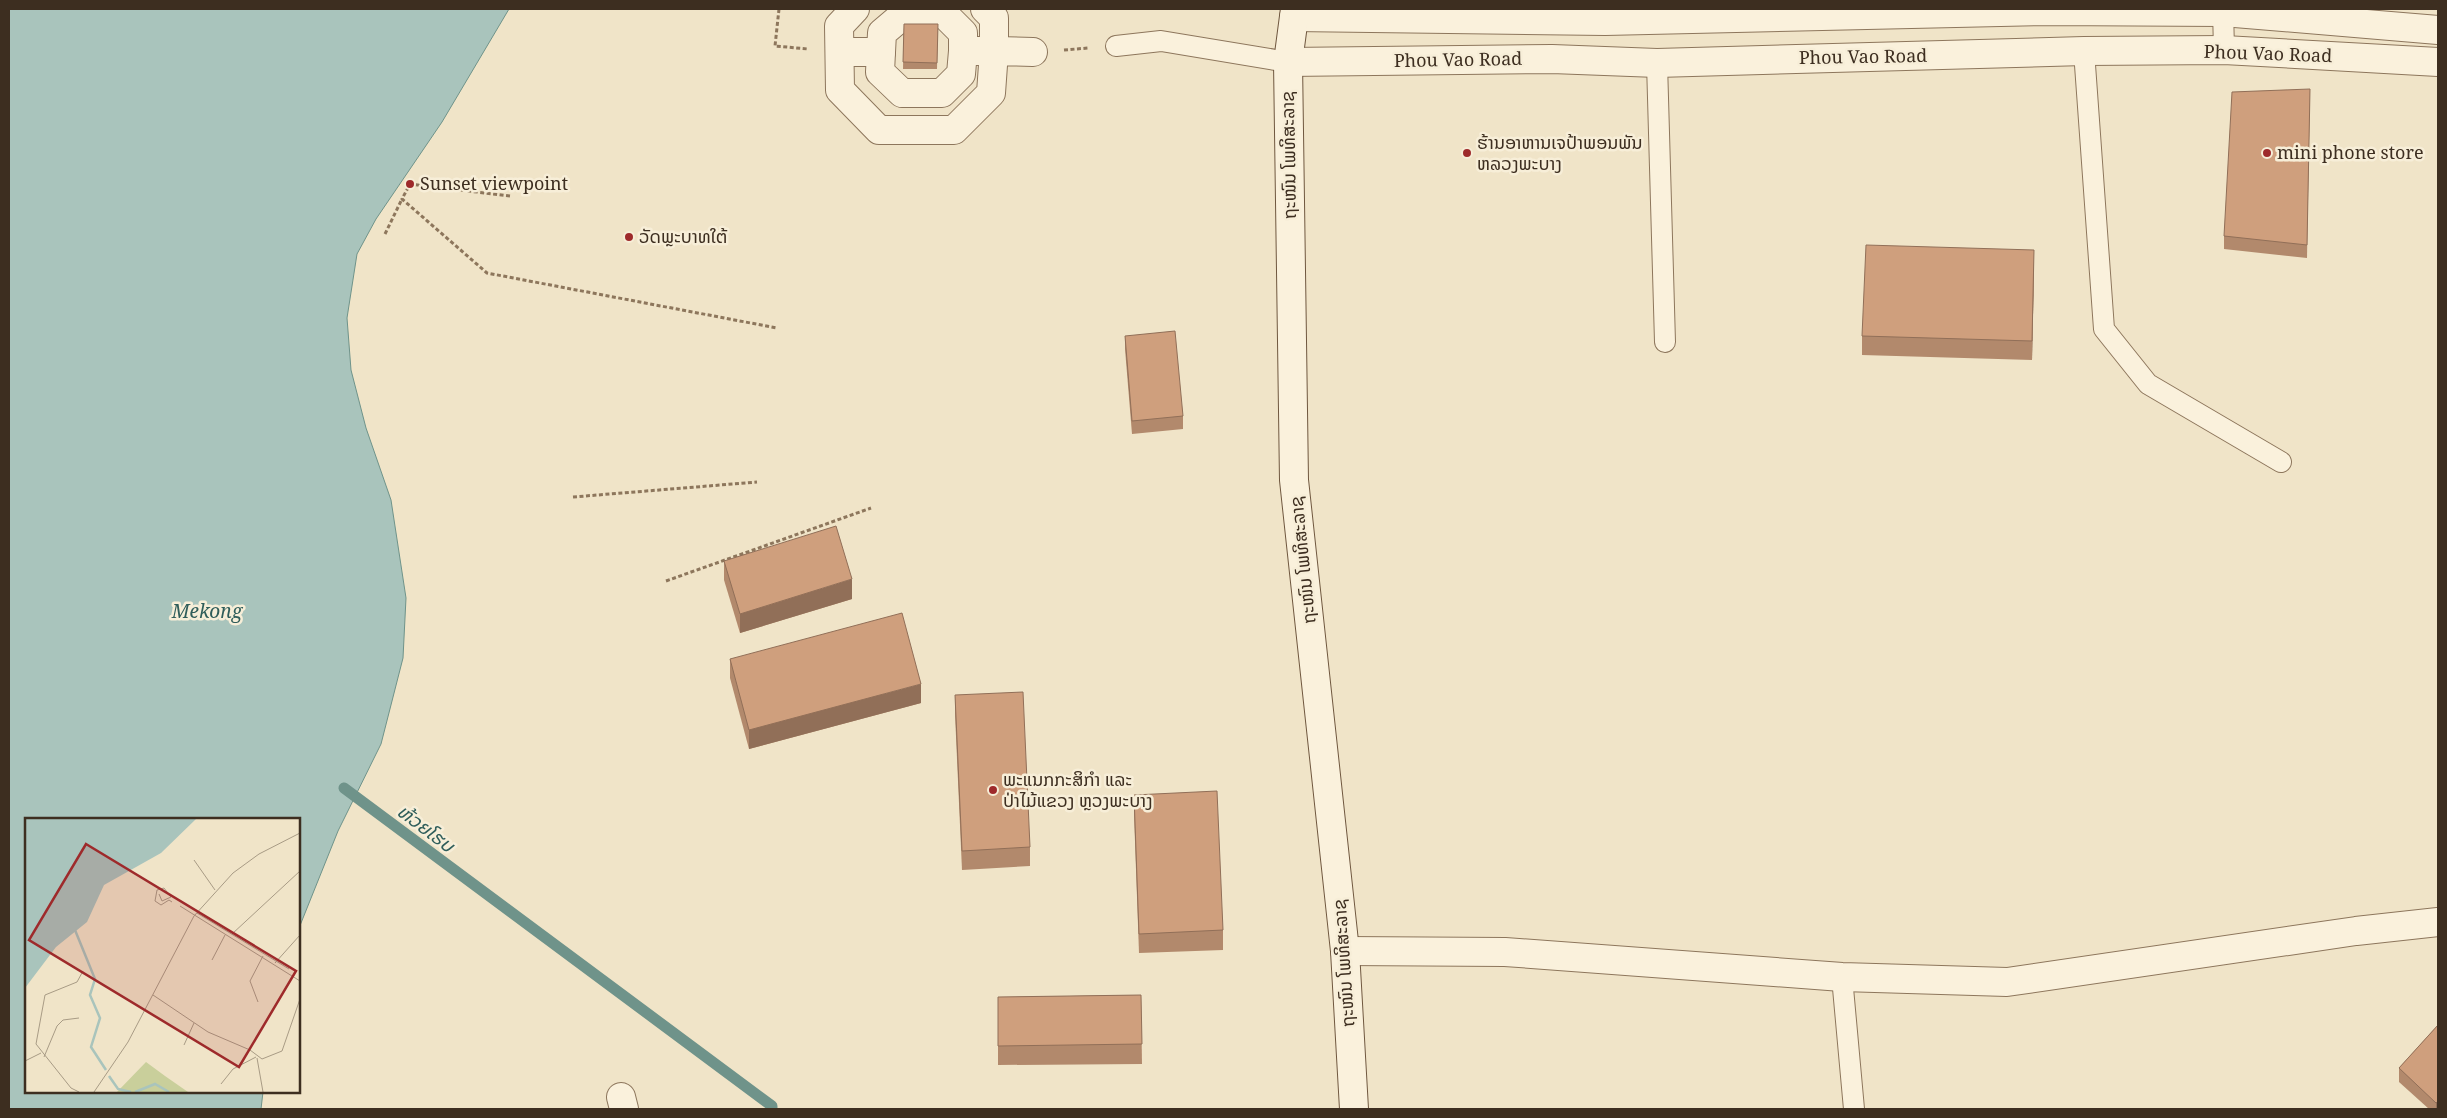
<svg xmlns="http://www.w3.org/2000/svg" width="2447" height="1118" viewBox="0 0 2447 1118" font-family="'Noto Serif','Noto Sans Lao',serif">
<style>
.water{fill:#a9c4bc;stroke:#6f938a}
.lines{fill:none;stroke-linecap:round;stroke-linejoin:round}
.stream{stroke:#6f938a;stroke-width:11}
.service-casing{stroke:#8d765c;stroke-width:22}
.pedestrian-casing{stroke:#8d765c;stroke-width:30}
.minor-casing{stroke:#8d765c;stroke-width:30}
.tertiary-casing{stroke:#8d765c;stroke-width:30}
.secondary-casing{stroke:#6f573f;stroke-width:30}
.path{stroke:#8d765c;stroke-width:3;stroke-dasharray:4 2.5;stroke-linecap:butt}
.service{stroke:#faf1dc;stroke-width:20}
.pedestrian{stroke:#faf1dc;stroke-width:28}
.minor{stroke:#faf1dc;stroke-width:28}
.tertiary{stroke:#faf1dc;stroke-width:28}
.secondary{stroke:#faf1dc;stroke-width:28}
.wall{fill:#b2896c}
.shaded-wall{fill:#916f58}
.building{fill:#cf9f7d;stroke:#916f58}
.poi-dot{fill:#9e2a2b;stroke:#f7eed8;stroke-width:2}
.labels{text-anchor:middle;stroke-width:5;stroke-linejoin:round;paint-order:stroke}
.street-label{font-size:18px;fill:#3d2e20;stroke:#f7eed8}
.poi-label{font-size:18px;fill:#3d2e20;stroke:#f7eed8;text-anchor:start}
.water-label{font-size:19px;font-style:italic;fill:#2f5d5a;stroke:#f7eed8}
.inset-river{fill:none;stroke:#a9c4bc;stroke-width:2.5}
.inset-road{fill:none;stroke:#a89b85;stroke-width:1}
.view{fill:#9e2a2b;fill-opacity:0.15;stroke:#9e2a2b;stroke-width:2.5}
.inset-edge{fill:none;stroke:#3d2e20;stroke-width:2.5}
</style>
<rect width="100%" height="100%" fill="#f0e4c8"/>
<!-- water -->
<polygon class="water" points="9,9 509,9 442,122 376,219 357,254 347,318 351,370 366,428 391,500 406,598 403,658 381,744 338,831 299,928 299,819 26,819 26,1092 263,1092 261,1109 9,1109"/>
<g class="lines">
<!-- stream -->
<polyline class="stream" points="344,788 772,1106 772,1109"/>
<defs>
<g id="service">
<polyline points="2223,9 2224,50"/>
<polyline points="1116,46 1161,41 1288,62"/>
<polyline points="2084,51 2104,329 2148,384 2281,462"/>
<polyline points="1657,63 1665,342"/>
<polyline points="1842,977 1854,1109"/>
</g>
<g id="pedestrian">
<polyline points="855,9 839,26 840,90 879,130 954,130 991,93 994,51 1033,52"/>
<polyline points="840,52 881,52 882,33 909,10 942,12 963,33 963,51"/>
<polyline points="881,52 880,72 902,93 942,93 961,74 963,51 994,51 994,18 985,9"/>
</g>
<g id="minor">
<polyline points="1345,951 1505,952 1842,977 2007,982 2356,931 2438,922"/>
<polyline points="621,1097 624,1109"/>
</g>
<g id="tertiary">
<polyline points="1294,17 1605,21 2047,11 2223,12 2438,30"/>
<polyline points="1288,62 1552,59 1657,63 2084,51 2224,50 2438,62"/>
</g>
<polyline id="secondary" points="1295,9 1288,62 1294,480 1345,951 1354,1109"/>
</defs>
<!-- service casing -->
<use href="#service" class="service-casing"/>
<!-- pedestrian casing -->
<use href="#pedestrian" class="pedestrian-casing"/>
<!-- minor casing -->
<use href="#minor" class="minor-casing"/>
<!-- tertiary casing -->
<use href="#tertiary" class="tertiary-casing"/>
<!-- secondary casing -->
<use href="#secondary" class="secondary-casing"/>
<!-- path -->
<g class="path">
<polyline points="779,9 775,46 808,49"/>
<polyline points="1064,50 1088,48"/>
<polyline points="510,196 410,184 402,199 487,273 777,328"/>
<polyline points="385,234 402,199"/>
<polyline points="573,497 757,482"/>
<polyline points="666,581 871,508"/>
</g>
<!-- service -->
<use href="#service" class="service"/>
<!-- pedestrian -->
<use href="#pedestrian" class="pedestrian"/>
<!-- minor -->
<use href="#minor" class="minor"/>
<!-- tertiary -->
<use href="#tertiary" class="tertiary"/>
<!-- secondary -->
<use href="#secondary" class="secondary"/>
</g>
<!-- wall -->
<g class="wall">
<polygon points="904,24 938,24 937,69 903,69"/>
<polygon points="2310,89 2307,258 2224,249 2224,236"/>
<polygon points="2034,269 2032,360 1862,355 1862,336"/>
<polygon points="1125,336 1183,416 1183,429 1132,434 1125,349"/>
<polygon points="724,561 852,599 740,633 724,580"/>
<polygon points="730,659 921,703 749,749 730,678"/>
<polygon points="955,695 1030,847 1030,866 962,870 955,714"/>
<polygon points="1134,795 1223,930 1223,950 1139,953 1134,814"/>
<polygon points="1141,995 1142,1064 998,1065 998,997"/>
<polygon points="2438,1025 2438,1109 2429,1109 2399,1082 2399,1068"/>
</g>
<!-- shaded-wall -->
<g class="shaded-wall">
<polygon points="2034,250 2034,269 2032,360 2032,341"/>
<polygon points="852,579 852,599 740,633 740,614"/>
<polygon points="921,684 921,703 749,749 749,730"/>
<polygon points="2438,1101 2438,1109 2436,1109 2436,1103"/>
</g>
<!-- building -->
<g class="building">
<polygon points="904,24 938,24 937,63 903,62"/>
<polygon points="2310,89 2307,245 2224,236 2232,92"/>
<polygon points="1866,245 2034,250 2032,341 1862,336"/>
<polygon points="1175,331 1183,416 1132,421 1125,336"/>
<polygon points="836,526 852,579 740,614 724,561"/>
<polygon points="902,613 921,684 749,730 730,659"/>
<polygon points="1023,692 1030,847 962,851 955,695"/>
<polygon points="1217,791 1223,930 1139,934 1134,795"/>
<polygon points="1141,995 1142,1044 998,1046 998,997"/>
<polygon points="2438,1025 2438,1101 2436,1103 2399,1068"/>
</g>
<!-- markers -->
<g class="poi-dot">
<circle cx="1467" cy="153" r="5"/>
<circle cx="2267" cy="153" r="5"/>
<circle cx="410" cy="184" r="5"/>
<circle cx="629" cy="237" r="5"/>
<circle cx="993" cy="790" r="5"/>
</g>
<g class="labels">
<!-- street labels -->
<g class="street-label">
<text transform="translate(2268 54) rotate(2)" y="6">Phou Vao Road</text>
<text transform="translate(1863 57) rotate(-1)" y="6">Phou Vao Road</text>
<text transform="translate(1458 60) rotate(-1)" y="6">Phou Vao Road</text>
<text transform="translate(1289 155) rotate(-91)" y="6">ຖະໜົນ ໂພທິສະລາຊ</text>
<text transform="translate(1303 560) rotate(-96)" y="6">ຖະໜົນ ໂພທິສະລາຊ</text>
<text transform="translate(1344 963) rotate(-94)" y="6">ຖະໜົນ ໂພທິສະລາຊ</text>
</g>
<!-- poi labels -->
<g class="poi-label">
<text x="1477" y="149">ຮ້ານອາຫານເຈປ້າພອນພັນ<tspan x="1477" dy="21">ຫລວງພະບາງ</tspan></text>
<text x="2277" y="159">mini phone store</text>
<text x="420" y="190">Sunset viewpoint</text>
<text x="639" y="243">ວັດພຼະບາທໃຕ້</text>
<text x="1003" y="786">ພະແນກກະສິກຳ ແລະ<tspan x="1003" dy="21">ປ່າໄມ້ແຂວງ ຫຼວງພະບາງ</tspan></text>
</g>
<!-- water labels -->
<g class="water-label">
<text x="207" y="618">Mekong</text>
<text transform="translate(426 828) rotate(37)" y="7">ຫ້ວຍໂຮບ</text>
</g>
</g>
<!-- overview -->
<g transform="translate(25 818)">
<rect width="275" height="275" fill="#f0e4c8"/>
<path d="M121 244 140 258 163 274H92Z" fill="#c9cf9b"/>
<path d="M0 1H171L136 35 79 67 62 104 31 129 0 170Z" fill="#a9c4bc"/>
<path class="inset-river" d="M50 112 70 161 65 177 75 200 66 229 81 252M84 258 93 271 106 274M110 274 130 266 144 274"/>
<path class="inset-road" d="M169 42 190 72M134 76 137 83 146 79 139 70 132 72 130 83 136 87 144 82 147 84M155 88 275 163M172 95 264 151M207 116 275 53M187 142 200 117M250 145 275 117M128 177 183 214 225 232 237 241 257 233 275 181M233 184 225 163 238 138M159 227 169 205M19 239 32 208 38 202 54 200M232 240 238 274M0 243 16 235M196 266 208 251 231 239M54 274 46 270 11 226 20 177 52 164 58 153M69 274 103 224 169 98 208 55 234 36 275 15"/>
<path class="view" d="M61 26 271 153 214 249 4 122Z"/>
<rect width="275" height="275" class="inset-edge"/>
</g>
<!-- border -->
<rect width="2447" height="1118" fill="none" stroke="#3d2e20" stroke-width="20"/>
</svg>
